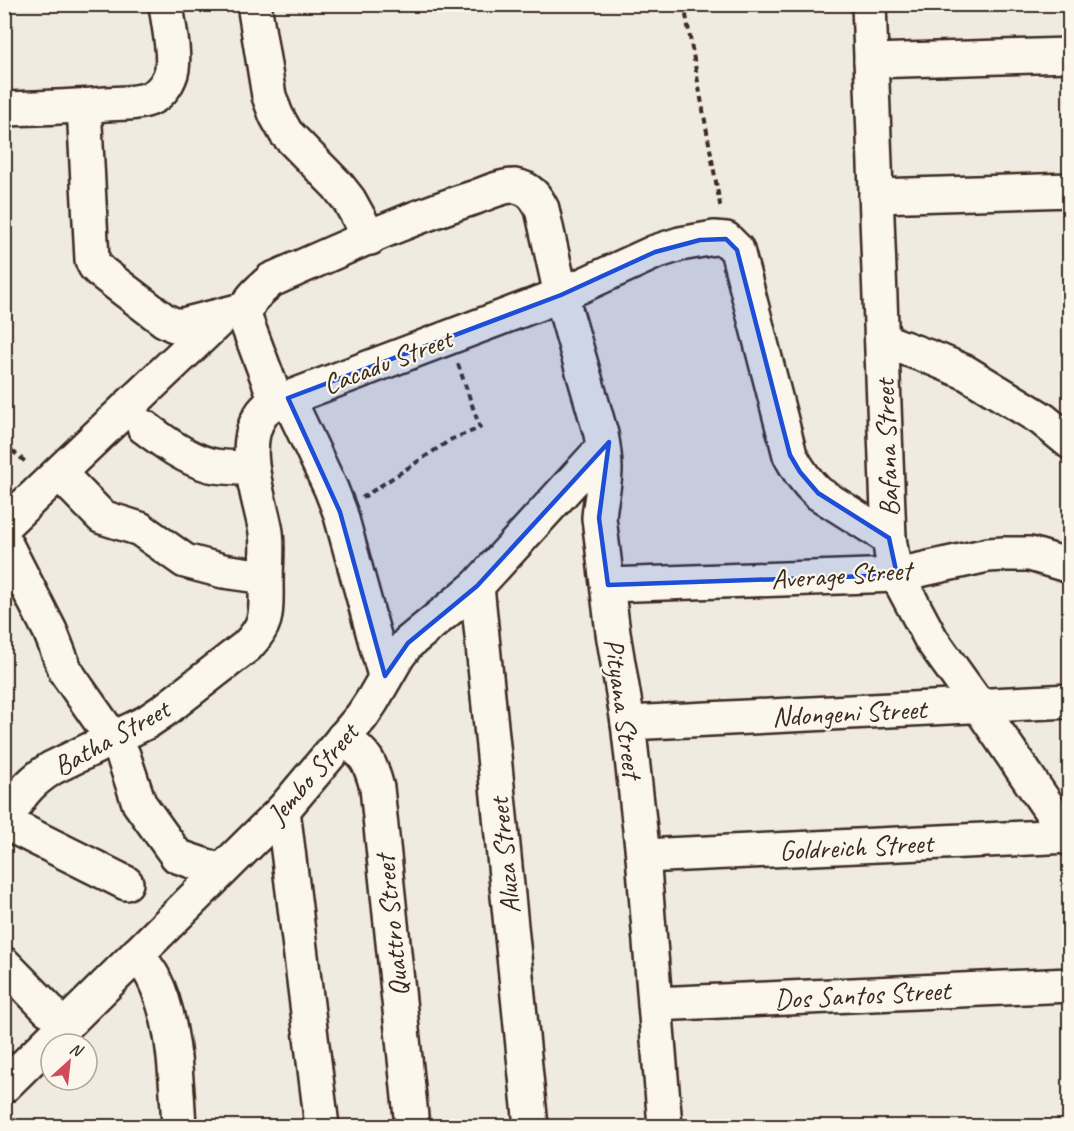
<svg xmlns="http://www.w3.org/2000/svg" width="1074" height="1131" viewBox="0 0 1074 1131" font-family="Caveat,sans-serif">
<style>
.lines{fill:none;stroke-linecap:round;stroke-linejoin:round}
.minor-casing{stroke:#3b2a1e;stroke-width:38}
.path{stroke:#3b2a1e;stroke-width:4;stroke-dasharray:6 4.5;stroke-linecap:butt}
.minor{stroke:#fbf7ec;stroke-width:33}
.marked{fill:#1d4ed8;fill-opacity:0.2;stroke:#1d4ed8;stroke-width:4.5;stroke-linejoin:round}
.labels{text-anchor:middle;stroke-width:4.5;stroke-linejoin:round;paint-order:stroke}
.street-label{font-size:28px;fill:#3b2a1e;stroke:#fbf7ec}
</style>
<rect width="100%" height="100%" fill="#f0ebe0"/>
<filter id="ink" filterUnits="userSpaceOnUse"><feTurbulence type="fractalNoise" baseFrequency=".0167" numOctaves="2"/><feDisplacementMap in="SourceGraphic" scale="12" xChannelSelector="R" yChannelSelector="G"/><feConvolveMatrix kernelMatrix="1 2 1 2 8 2 1 2 1" color-interpolation-filters="sRGB"/></filter>
<g filter="url(#ink)">
<g class="lines">
<defs>
<g id="minor">
<polyline points="254,4 269,96 276,115 286,133 338,186 349,200 370,238"/>
<polyline points="869,4 889,538 892,557 897,575 931,639 979,706 1070,839"/>
<polyline points="871,61 1070,55"/>
<polyline points="84,106 92,260 95,266 101,272 164,320 174,325 183,325 246,309"/>
<path d="M4 109C38 108 72 107 106 104 120 103 138 104 151 98 162 93 170 80 172 69 175 51 168 23 166 4"/>
<polyline points="876,196 1070,190"/>
<polyline points="882,340 937,360 965,372 1042,419 1070,442"/>
<polyline points="288,398 331,489 340,512 385,676"/>
<path d="M277 403 245 318C246 300 258 292 271 280 338 251 405 219 476 197 486 193 505 185 515 186 530 188 536 197 542 209L561 295 601 434C603 445 605 457 605 469 605 485 600 501 599 518L613 633 628 723 643 856 665 1126"/>
<path d="M144 427C164 442 185 458 210 465 224 468 238 468 252 468"/>
<polyline points="59,473 102,517 140,529 185,561 223,571 266,577"/>
<polyline points="4,525 222,317"/>
<polyline points="4,541 50,631 66,672 113,739 123,755 139,803 177,856 221,871"/>
<polyline points="608,585 897,575 988,555 1004,554 1030,554 1070,566"/>
<polyline points="477,586 531,1126"/>
<polyline points="628,723 1070,701"/>
<path d="M343 738C366 754 370 761 377 788L412 1126"/>
<polyline points="283,810 322,1126"/>
<polyline points="6,823 126,883"/>
<path d="M4 826C18 798 25 785 52 768L147 722 166 709 247 646C269 623 266 612 266 582 266 566 268 548 266 532 260 498 239 446 261 415 263 411 267 408 270 405L561 295 655 252 680 244 714 238 726 239 737 250 790 455C798 470 805 481 818 493L889 538"/>
<polyline points="643,856 1070,836"/>
<path d="M137 954C142 962 149 969 153 977 175 1020 176 1079 179 1126"/>
<polyline points="4,964 48,1009"/>
<polyline points="655,1004 1070,985"/>
<polyline points="4,1086 283,810 362,716 372,701 398,656 408,643 477,586 603,448"/>
</g>
</defs>
<!-- minor casing -->
<use href="#minor" class="minor-casing"/>
<!-- path -->
<g class="path">
<polyline points="684,4 721,210"/>
<polyline points="4,444 28,464"/>
<polyline points="362,498 452,439 480,428 458,364"/>
</g>
<!-- minor -->
<use href="#minor" class="minor"/>
</g>
</g>
<!-- marked area -->
<path class="marked" d="M726 239 737 250 790 455 800 472 818 493 889 538 897 575 608 585 599 518 609 442 477 586 408 643 385 676 340 512 288 398 561 295 655 252 700 240Z"/>
<g class="labels">
<!-- street labels -->
<g class="street-label">
<text transform="translate(387 361) rotate(-21)" y="10">Cacadu Street</text>
<text transform="translate(886 448) rotate(-92)" y="10">Bafana Street</text>
<text transform="translate(841 574) rotate(-4)" y="10">Average Street</text>
<text transform="translate(624 708) rotate(82)" y="10">Pityana Street</text>
<text transform="translate(849 712) rotate(-3)" y="10">Ndongeni Street</text>
<text transform="translate(111 737) rotate(-29)" y="10">Batha Street</text>
<text transform="translate(312 773) rotate(-49)" y="10">Jembo Street</text>
<text transform="translate(856 846) rotate(-3)" y="10">Goldreich Street</text>
<text transform="translate(504 856) rotate(-96)" y="10">Aluza Street</text>
<text transform="translate(391 926) rotate(-96)" y="10">Quattro Street</text>
<text transform="translate(862 994) rotate(-3)" y="10">Dos Santos Street</text>
</g>
</g>
<!-- margin -->
<rect width="1074" height="1131" fill="none" stroke="#fbf7ec" stroke-width="24"/>
<rect x="12" y="12" width="1050" height="1107" fill="none" stroke="#3b2a1e" stroke-width="2" filter="url(#ink)"/>
<!-- north arrow -->
<g transform="translate(69 1062) rotate(27)"><circle r="28" fill="#fbf7ec" stroke="#aea59a" stroke-width="1.5"/>
<path d="M0-4.5L10 22L0 15L-10 22Z" fill="#d1495b"/>
<text y="-9" font-size="16" font-weight="bold" text-anchor="middle" fill="#3b2a1e">N</text>
</g>
</svg>
